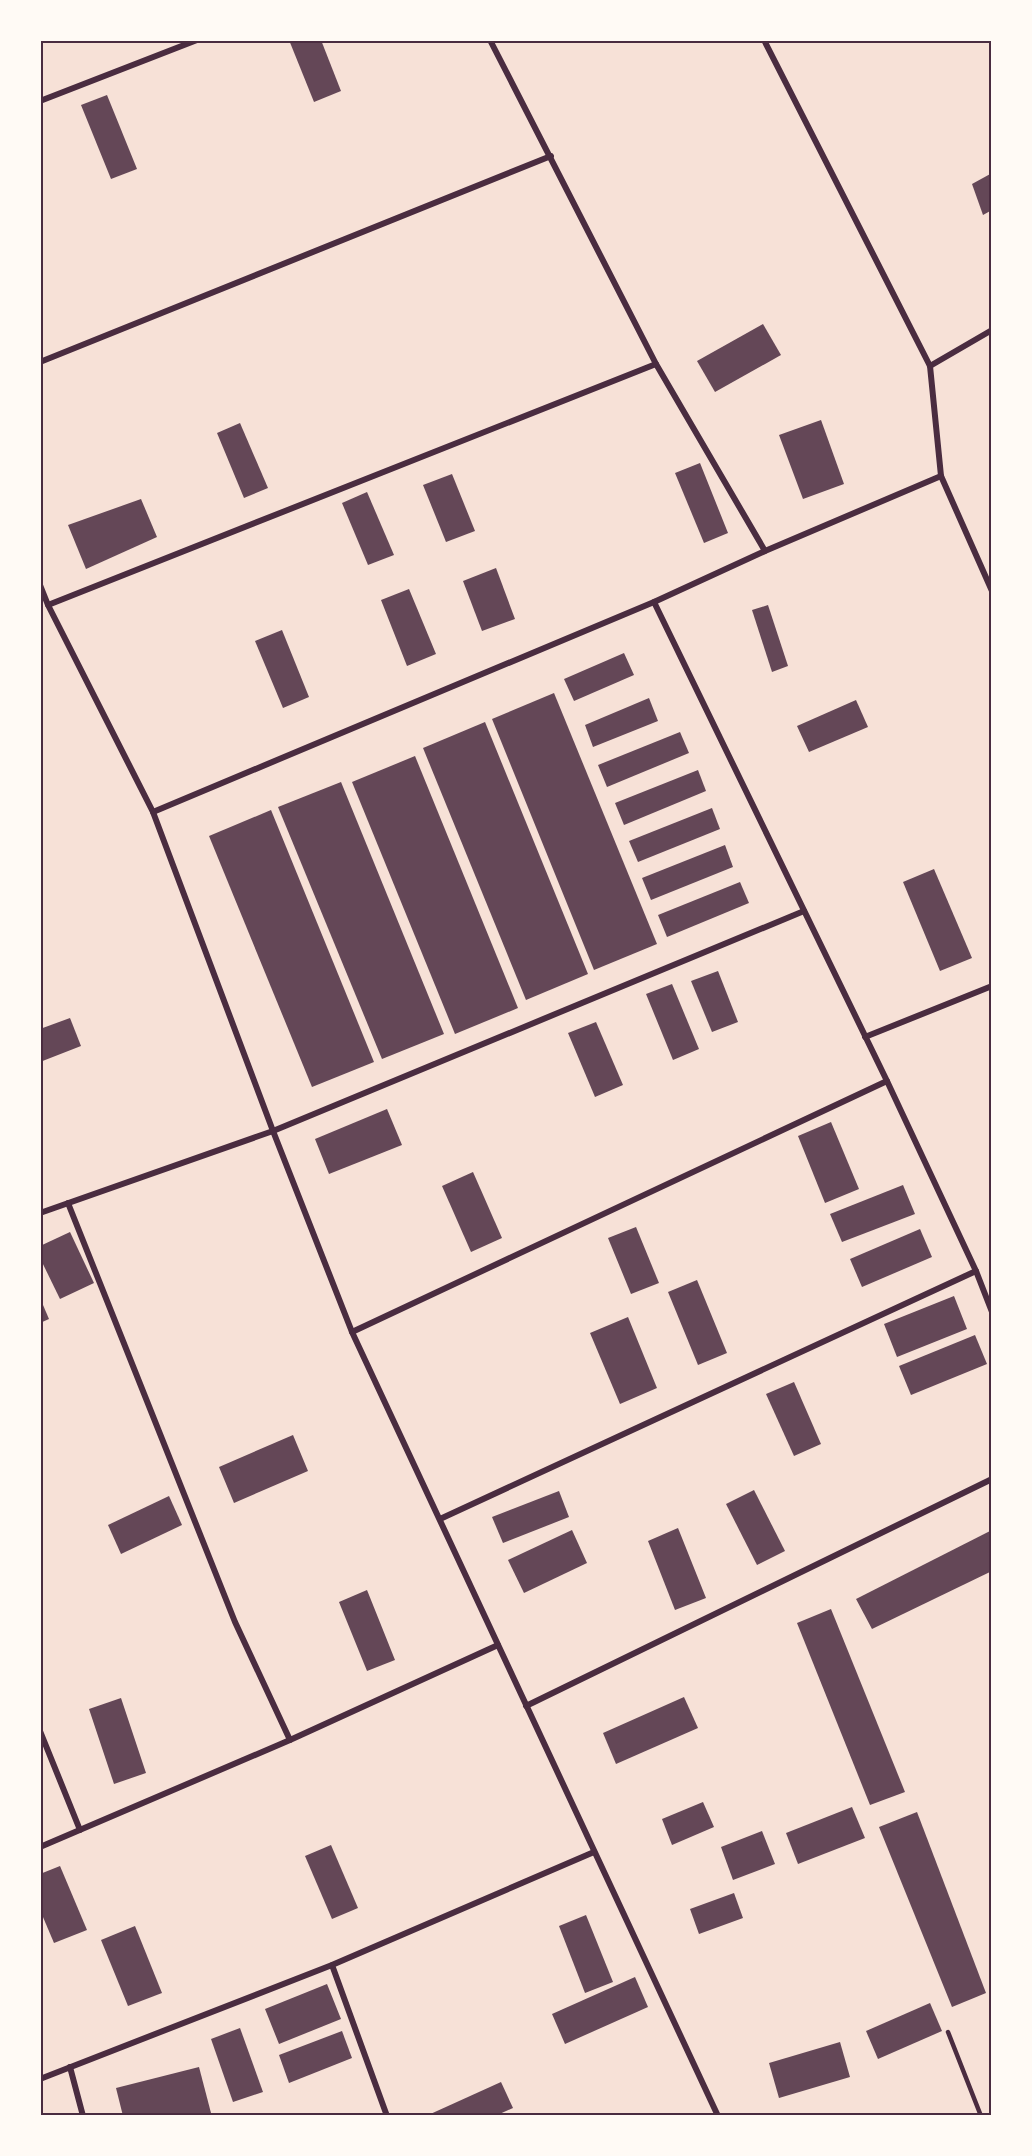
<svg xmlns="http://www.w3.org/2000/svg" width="1032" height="2156" viewBox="0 0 1032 2156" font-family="'Public Sans',sans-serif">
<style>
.building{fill:#644757}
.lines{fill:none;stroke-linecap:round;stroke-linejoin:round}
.service{stroke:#4a2c40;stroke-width:4.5}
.minor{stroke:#4a2c40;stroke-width:6}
.neatline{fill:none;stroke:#4a2c40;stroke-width:2}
</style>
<rect width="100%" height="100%" fill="#f7e1d7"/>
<!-- building -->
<g class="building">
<polygon points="289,40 321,40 341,91 314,102"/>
<polygon points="107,95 137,169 111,179 81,105"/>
<polygon points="992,173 992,210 983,215 972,184"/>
<polygon points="763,324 781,355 715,392 697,361"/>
<polygon points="821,420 844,484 803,499 779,435"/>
<polygon points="240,423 268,488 244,498 217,433"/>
<polygon points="700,463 728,533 704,543 675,473"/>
<polygon points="452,474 475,531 446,542 423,485"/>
<polygon points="367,492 394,555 368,565 342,503"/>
<polygon points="141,499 157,537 86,569 68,525"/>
<polygon points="496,568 515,619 482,631 463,581"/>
<polygon points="409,589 436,654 407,666 381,600"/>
<polygon points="768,605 788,666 772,672 752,610"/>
<polygon points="282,630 309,697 283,708 255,641"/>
<polygon points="624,653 634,675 574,701 564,679"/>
<polygon points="554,693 657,944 594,970 492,719"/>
<polygon points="649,698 658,721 593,747 585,725"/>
<polygon points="856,700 868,727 809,752 797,726"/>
<polygon points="485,722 588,974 526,1000 423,748"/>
<polygon points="680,732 689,753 607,787 598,765"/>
<polygon points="415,756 518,1008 455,1034 352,782"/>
<polygon points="698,770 706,791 624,825 615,803"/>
<polygon points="341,782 444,1034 382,1059 278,807"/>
<polygon points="712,808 720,829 638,862 629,841"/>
<polygon points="271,810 374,1062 312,1087 209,836"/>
<polygon points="725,845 733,867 651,900 642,878"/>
<polygon points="934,869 972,958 940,971 903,882"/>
<polygon points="740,882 749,903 667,937 658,915"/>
<polygon points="718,971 738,1022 712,1032 691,981"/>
<polygon points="672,984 699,1049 673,1060 646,994"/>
<polygon points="70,1018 81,1046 40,1062 40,1029"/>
<polygon points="596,1022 623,1085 595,1097 568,1033"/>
<polygon points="387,1109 402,1145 329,1174 315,1139"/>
<polygon points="831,1122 859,1189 825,1203 798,1136"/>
<polygon points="473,1172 502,1238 471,1252 442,1186"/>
<polygon points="903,1185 915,1214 842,1242 830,1214"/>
<polygon points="636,1227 659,1283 631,1294 608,1238"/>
<polygon points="920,1229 932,1257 862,1287 850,1259"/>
<polygon points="70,1232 94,1283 60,1299 40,1258 40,1246"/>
<polygon points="697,1280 727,1353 698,1365 668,1292"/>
<polygon points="954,1296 967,1329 897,1357 884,1324"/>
<polygon points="40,1298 49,1319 40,1323"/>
<polygon points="628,1317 657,1388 620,1404 590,1333"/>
<polygon points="975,1335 987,1364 911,1395 899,1366"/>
<polygon points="794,1382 821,1444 794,1456 766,1394"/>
<polygon points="293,1435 308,1471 234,1503 219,1467"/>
<polygon points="754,1490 785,1551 757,1565 726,1504"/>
<polygon points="559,1491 569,1517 503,1543 492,1517"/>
<polygon points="169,1496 182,1525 121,1554 108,1525"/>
<polygon points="678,1528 706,1598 675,1610 648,1541"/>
<polygon points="572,1530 587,1563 524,1593 508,1560"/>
<polygon points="992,1530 992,1571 872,1629 856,1599"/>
<polygon points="367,1590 395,1660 367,1671 339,1602"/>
<polygon points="831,1609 905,1792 870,1805 797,1623"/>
<polygon points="684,1697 698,1728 616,1764 603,1733"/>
<polygon points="121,1698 146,1773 114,1784 89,1709"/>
<polygon points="703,1802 714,1827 672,1845 662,1819"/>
<polygon points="852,1807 865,1838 798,1864 786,1833"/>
<polygon points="917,1812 986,1993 952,2007 879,1827"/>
<polygon points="762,1831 775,1864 733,1880 721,1847"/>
<polygon points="331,1845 358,1908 332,1919 305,1856"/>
<polygon points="60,1866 87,1930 54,1943 40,1910 40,1874"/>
<polygon points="734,1893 743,1918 699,1934 690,1909"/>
<polygon points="586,1915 613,1982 585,1993 559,1926"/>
<polygon points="135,1926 162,1993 128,2006 101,1940"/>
<polygon points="635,1977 648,2007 565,2044 552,2014"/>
<polygon points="327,1984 341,2019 279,2044 265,2009"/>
<polygon points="930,2003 942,2031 878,2059 866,2031"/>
<polygon points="240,2028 263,2092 233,2102 211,2039"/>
<polygon points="342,2031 352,2058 289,2083 279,2055"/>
<polygon points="840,2042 850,2077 779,2098 769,2063"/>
<polygon points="199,2067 211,2113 203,2116 123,2116 116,2088"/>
<polygon points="501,2082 513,2108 495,2116 426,2116"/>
</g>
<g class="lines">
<!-- service -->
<polyline class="service" points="948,2032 981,2116"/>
<!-- minor -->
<g class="minor">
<polyline points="490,40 656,364 765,551"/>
<polyline points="764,40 930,366 941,476 992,591"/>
<polyline points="40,101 197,40"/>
<polyline points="40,362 551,156"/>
<polyline points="930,366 992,330"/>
<polyline points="40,585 48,605 153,812 273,1131 352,1332 718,2116"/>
<polyline points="654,602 887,1081 976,1271 992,1312"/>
<polyline points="48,605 656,364"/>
<polyline points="153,812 654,602 765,551 941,476"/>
<polyline points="865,1037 992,986"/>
<polyline points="40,1213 273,1131 804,911"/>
<polyline points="352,1332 887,1081"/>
<polyline points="440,1519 976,1271"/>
<polyline points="526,1706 992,1479"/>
<polyline points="40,1731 80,1830"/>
<polyline points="290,1740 498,1645"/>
<polyline points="40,1847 290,1740 235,1622 68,1203"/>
<polyline points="332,1965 387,2116"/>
<polyline points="70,2067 83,2116"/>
<polyline points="40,2079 332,1965 594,1852"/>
</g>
</g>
<!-- border -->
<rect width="1032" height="2156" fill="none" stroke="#fffaf5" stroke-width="84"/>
<rect x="42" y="42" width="948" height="2072" class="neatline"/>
</svg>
